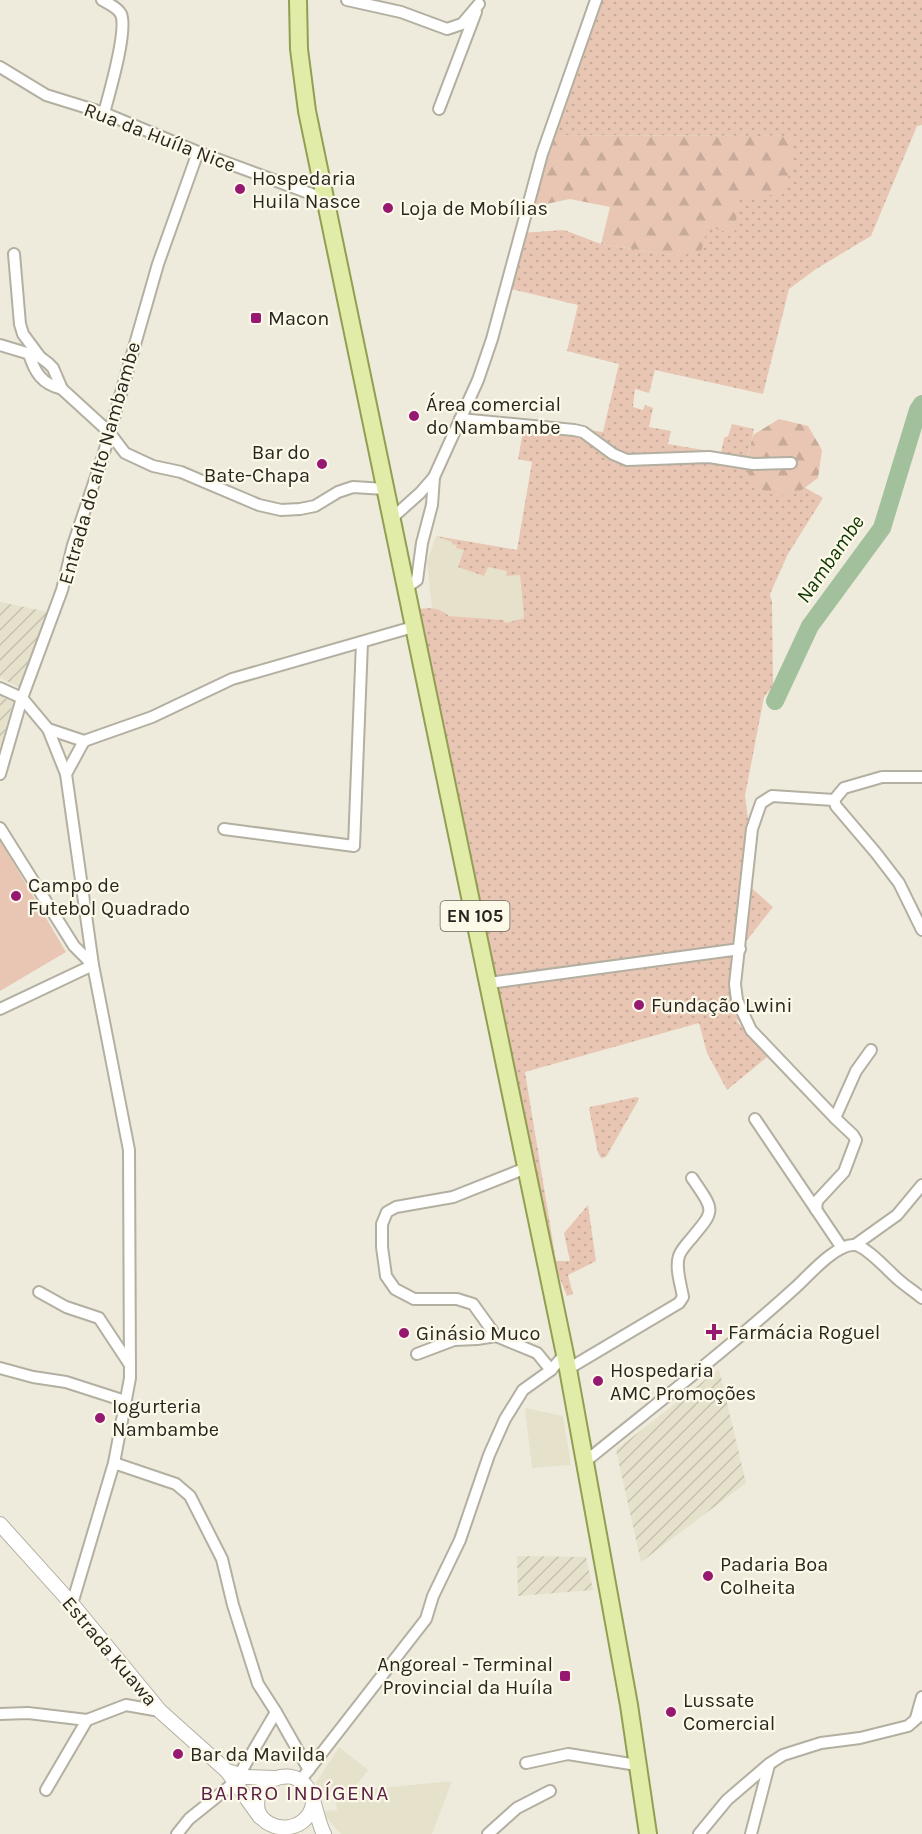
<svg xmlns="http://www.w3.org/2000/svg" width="922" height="1834" viewBox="0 0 922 1834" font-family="Karla,sans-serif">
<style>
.built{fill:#e6e1cb}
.industrial{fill:url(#industrial-furrows)}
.grass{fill:url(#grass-dots)}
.forest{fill:url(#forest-firs)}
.pitch{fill:#e8c6b3}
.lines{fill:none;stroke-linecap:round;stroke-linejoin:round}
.river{stroke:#a3c09c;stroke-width:18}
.minor-casing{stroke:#b3afa1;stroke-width:14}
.tertiary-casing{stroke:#b3afa1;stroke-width:16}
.primary-casing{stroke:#929e52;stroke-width:20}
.minor{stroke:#fff;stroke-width:10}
.tertiary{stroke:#fff;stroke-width:14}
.primary{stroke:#e0eca7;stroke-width:16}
.poi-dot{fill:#961871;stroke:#fdf9e9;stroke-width:2}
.labels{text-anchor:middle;stroke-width:4.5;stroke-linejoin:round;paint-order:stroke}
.shield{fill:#fdf9e9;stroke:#67655c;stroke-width:1.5}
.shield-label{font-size:18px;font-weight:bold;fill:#272620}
.street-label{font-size:20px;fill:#272620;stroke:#fdf9e9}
.poi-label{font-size:20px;fill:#272620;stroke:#fdf9e9;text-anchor:start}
.water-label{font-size:21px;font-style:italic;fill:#0d3501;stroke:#fdf9e9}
.neighbourhood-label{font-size:21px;letter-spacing:1.5px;fill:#5b2047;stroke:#fdf9e9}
</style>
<defs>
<pattern id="industrial-furrows" width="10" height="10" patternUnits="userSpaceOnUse" patternTransform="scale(1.5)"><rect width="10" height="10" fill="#e6e1cb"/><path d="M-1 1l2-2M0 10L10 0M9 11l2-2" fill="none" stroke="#c5c1ae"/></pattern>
<pattern id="grass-dots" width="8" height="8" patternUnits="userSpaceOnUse" patternTransform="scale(1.5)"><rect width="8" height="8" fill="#e8c6b3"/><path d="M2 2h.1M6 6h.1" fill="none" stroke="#c7aa9a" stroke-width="1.8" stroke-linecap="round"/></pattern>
<pattern id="forest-firs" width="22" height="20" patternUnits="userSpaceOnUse" patternTransform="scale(1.5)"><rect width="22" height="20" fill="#e8c6b3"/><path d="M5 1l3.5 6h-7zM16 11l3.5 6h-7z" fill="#c7aa9a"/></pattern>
</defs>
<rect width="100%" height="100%" fill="#efebdc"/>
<!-- built -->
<g class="built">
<polygon points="436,536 517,550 524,618 505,623 504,620 449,616 443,611 432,608 427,562"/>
<polygon points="525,1408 563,1416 571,1465 532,1468"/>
<polygon points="339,1747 368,1770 352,1791 452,1781 432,1834 341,1834 324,1815 325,1811 337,1810 335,1793 323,1794 316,1783"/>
</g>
<!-- industrial -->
<g class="industrial">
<polygon points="0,602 48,612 19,687 0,678"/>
<polygon points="0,696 13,702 0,748"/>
<polygon points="719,1369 746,1483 641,1562 616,1450"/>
<polygon points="517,1556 586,1557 593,1590 518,1596"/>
</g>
<!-- grass -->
<g class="grass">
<path d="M596 0H922V125L917 126 871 236 816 269 789 289 763 394 655 370 649 393 635 389 633 407 643 410 645 405 653 408 649 427 671 431 668 444 721 453 724 438 728 436 732 424 754 429 745 468 791 495 804 487 823 498 788 554 770 594 772 602 773 686 764 697 745 796 751 842 747 884 773 907 740 949 735 984 751 1030 734 1018 767 1057 727 1090 707 1053 699 1023 525 1072 556 1261H570L564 1233 588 1205 596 1261 568 1275 573 1294 567 1296 553 1262 417 609C429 608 439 607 449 616L504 620 505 623 524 618 520 575 506 576 507 571 488 567 484 576 458 567 464 550 456 548 457 545 452 544V542L436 536 517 550 532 462 518 459 525 421 603 432 619 364 567 351 578 305 507 288 521 233 564 230 601 244 679 256 738 197 793 136 548 135Z"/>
<polygon points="636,1097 639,1098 638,1101 606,1157 601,1158 598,1153 589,1109 590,1107"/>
</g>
<!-- forest -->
<g class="forest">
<polygon points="548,135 794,136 786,194 739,198 734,235 708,226 701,251 679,256 601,244 610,207 570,199 527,208"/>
<path d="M779 419 808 426 822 450 818 478C810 483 799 494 790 495 767 499 755 486 745 468L753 435Z"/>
</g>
<!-- pitch -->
<polygon class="pitch" points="0,840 66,952 0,991"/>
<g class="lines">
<!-- river -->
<polyline class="river" points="775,701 810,626 882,528 918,410 922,404"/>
<defs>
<g id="minor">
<path d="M102 0C109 4 117 7 121 14 128 31 109 94 104 113"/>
<polyline points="347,0 401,12 447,29 462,24 479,4"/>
<polyline points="0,67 46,95 104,113 198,152 325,199"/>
<polyline points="439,109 476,12"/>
<polyline points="14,254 20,324 23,334 40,357"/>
<polyline points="0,345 40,357 48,363 53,368 62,389 109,432 125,453 153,466 181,472 259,505 281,510 300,509 315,506 338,492 353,487 385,489"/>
<path d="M29 354C35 373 42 384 62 389"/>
<polyline points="460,419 574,430 583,432 613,454 627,460 709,457 753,464 791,463"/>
<polyline points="434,477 478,380 492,339 542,154 596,0"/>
<polyline points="391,519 420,493 434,477 432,505 422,543 417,580 406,588"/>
<polyline points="0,688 22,698 48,729 66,774 93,965 129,1150 130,1378 114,1463 72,1604"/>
<polyline points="48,729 84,741 152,717 232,679 413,627"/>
<polyline points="0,774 22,698 62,590 73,545 103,456 158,264 198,152"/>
<polyline points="66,774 84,741"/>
<polyline points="922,777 882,777 844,788 834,800 836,806 876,853 899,883 922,930"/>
<polyline points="0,828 74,946 93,965 0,1009"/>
<polyline points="224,829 354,846 362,642"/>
<polyline points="489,983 740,949"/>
<polyline points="835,1118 856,1071 871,1050"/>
<polyline points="755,1119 842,1248"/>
<polyline points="816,1210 817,1201 844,1172 856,1140 853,1135 835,1118 751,1030 737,1000 735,984 752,829 761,803 772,796 834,800"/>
<polyline points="855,1245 897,1215 922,1185"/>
<polyline points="39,1292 66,1307 99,1318 130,1365"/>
<polyline points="496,1336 473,1304 457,1299 414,1299 395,1289 386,1276 382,1247 382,1224 387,1212 396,1207 453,1197 526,1168"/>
<polyline points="417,1354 454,1340 477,1339 496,1336 537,1353 551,1370"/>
<polyline points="0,1368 33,1377 66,1382 125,1401"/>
<path d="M568 1369 679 1303 683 1297C681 1285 675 1268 679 1256 681 1250 686 1245 690 1240 716 1209 715 1212 692 1178"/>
<path d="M586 1461C656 1404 729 1348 796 1287 809 1275 836 1244 854 1245 866 1245 890 1273 900 1281 907 1287 915 1292 922 1298"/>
<polyline points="114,1463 176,1484 190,1496 222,1559 233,1605 258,1684 276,1712"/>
<polyline points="0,1714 28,1713 87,1720 126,1705 160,1711"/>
<polyline points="916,1718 922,1697"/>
<polyline points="526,1763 568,1754 637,1765"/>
<polyline points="239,1775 276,1712 309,1770"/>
<polyline points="300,1781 426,1619 433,1596 460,1540 489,1455 505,1419 523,1390 551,1370 565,1354"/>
<polyline points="46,1790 87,1720"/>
<polyline points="177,1834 189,1819 235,1782"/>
<polyline points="488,1834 517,1808 550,1791"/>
<polyline points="699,1834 727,1800 769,1764 783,1755 821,1743 860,1738 908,1726 922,1714"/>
<polyline points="751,1834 769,1765"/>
</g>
<g id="tertiary">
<polyline points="0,1524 72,1604 160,1711 227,1771 260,1817"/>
<polyline points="227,1771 247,1777 274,1778"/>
<path d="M313 1804C307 1834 267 1834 258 1811 251 1783 288 1764 306 1786 314 1795 317 1821 324 1834"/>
</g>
<polyline id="primary" points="298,0 299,49 307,111 568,1369 629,1705 648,1834"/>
</defs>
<!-- minor casing -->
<use href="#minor" class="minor-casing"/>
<!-- tertiary casing -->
<use href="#tertiary" class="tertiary-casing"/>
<!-- primary casing -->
<use href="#primary" class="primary-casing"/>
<!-- minor -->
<use href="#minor" class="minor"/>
<!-- tertiary -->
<use href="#tertiary" class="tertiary"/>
<!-- primary -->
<use href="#primary" class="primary"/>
</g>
<!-- markers -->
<g class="poi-dot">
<circle cx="240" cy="189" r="6"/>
<circle cx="388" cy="208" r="6"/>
<rect x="250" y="312" width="12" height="12" rx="3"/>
<circle cx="414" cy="416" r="6"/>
<circle cx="322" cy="464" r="6"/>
<circle cx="16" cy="896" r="6"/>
<circle cx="639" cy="1005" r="6"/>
<path d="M711 1323h6v6h6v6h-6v6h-6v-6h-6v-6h6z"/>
<circle cx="404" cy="1333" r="6"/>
<circle cx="598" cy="1381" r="6"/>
<circle cx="100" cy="1418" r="6"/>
<circle cx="708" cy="1576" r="6"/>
<rect x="559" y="1670" width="12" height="12" rx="3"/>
<circle cx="671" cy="1712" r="6"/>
<circle cx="178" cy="1754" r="6"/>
</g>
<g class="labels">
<!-- shield labels -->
<rect class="shield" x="440.5" y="901" width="69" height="30" rx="4.5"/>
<g class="shield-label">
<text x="475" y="922">EN 105</text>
</g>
<!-- street labels -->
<g class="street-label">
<text transform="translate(160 137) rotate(21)" y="7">Rua da Huíla Nice</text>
<text transform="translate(99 463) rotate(-74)" y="7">Entrada do alto Nambambe</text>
<text transform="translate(110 1651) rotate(50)" y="7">Estrada Kuawa</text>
</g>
<!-- poi labels -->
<g class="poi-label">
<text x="252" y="185">Hospedaria<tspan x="252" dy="23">Huila Nasce</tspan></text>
<text x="400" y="215">Loja de Mobílias</text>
<text x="268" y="325">Macon</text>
<text x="426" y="411">Área comercial<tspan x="426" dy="23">do Nambambe</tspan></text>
<text x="310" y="459" text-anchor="end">Bar do<tspan x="310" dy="23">Bate-Chapa</tspan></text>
<text x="28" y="892">Campo de<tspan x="28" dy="23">Futebol Quadrado</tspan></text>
<text x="651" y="1012">Fundação Lwini</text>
<text x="728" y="1339">Farmácia Roguel</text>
<text x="416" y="1340">Ginásio Muco</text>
<text x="610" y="1377">Hospedaria<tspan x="610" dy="23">AMC Promoções</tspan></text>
<text x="112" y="1413">Iogurteria<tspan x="112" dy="23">Nambambe</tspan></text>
<text x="720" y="1571">Padaria Boa<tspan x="720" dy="23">Colheita</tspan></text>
<text x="553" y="1671" text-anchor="end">Angoreal - Terminal<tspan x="553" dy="23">Provincial da Huíla</tspan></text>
<text x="683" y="1707">Lussate<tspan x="683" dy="23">Comercial</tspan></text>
<text x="190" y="1761">Bar da Mavilda</text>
</g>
<!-- water labels -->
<g class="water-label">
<text transform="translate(830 559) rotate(-55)" y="7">Nambambe</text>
</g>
<!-- neighbourhood labels -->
<g class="neighbourhood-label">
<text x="295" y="1800">BAIRRO INDÍGENA</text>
</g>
</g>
</svg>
